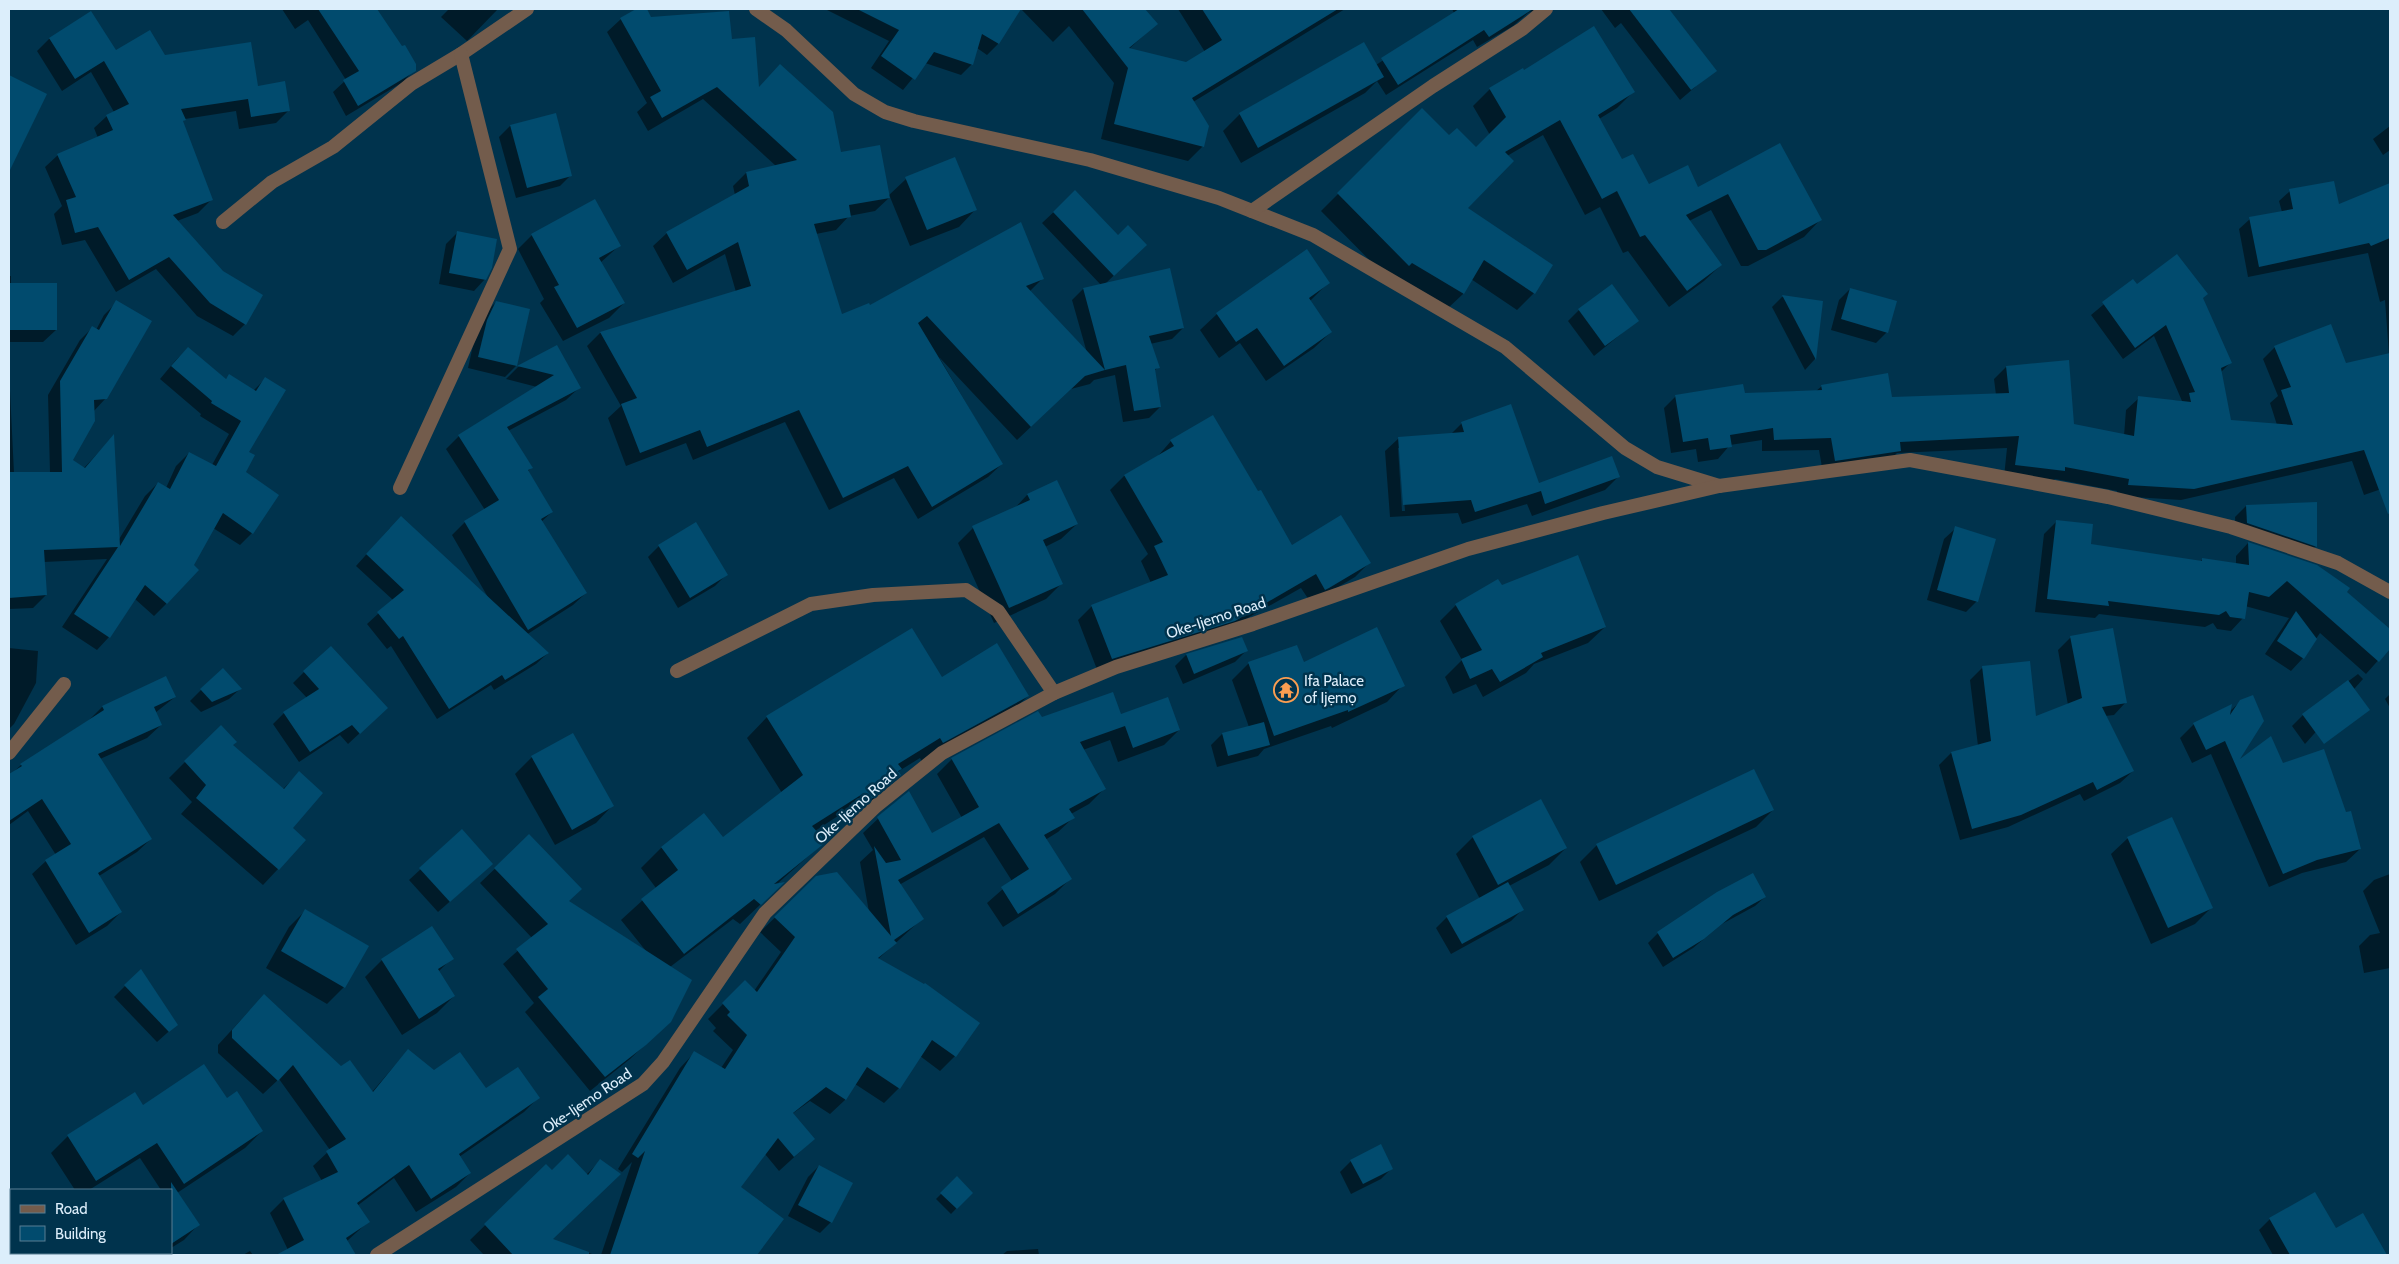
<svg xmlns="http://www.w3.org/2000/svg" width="2399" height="1264" viewBox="0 0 2399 1264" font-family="Cabin,sans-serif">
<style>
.shadow{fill:#0007;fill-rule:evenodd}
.building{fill:#014b6e}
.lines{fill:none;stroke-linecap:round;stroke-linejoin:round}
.minor{stroke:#735c4c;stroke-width:14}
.labels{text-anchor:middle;stroke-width:5;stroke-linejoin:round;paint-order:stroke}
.street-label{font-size:15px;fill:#dceefb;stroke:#00334d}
.poi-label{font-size:15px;fill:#dceefb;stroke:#00334d;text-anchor:start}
</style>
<rect width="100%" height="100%" fill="#00334d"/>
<!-- shadow -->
<g class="shadow">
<polygon points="282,9 363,9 374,25 414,70 403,82 346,116 333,92 346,80 308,20 295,29"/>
<polygon points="449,9 498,9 467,41 441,17"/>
<polygon points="638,9 645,9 650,18 730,40 758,89 840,153 888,196 906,179 975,210 959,227 910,246 890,197 875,211 849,216 836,230 816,234 841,316 869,307 1042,279 1029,292 1087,353 1072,300 1083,289 1101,285 1042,223 1075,192 1134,256 1104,285 1183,328 1172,339 1150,344 1158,367 1154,371 1160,407 1149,418 1123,422 1115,375 1094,380 1090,384 1071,389 1017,440 939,357 1002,464 988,477 918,519 894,478 829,510 785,422 693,460 686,443 626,466 608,418 621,406 587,346 600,333 736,292 725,254 673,283 653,246 667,233 735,195 733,186 746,173 776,166 703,99 648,131 637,112 647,103 607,32 621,19"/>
<polygon points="825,9 996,9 1013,20 998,44 987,55 977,48 972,64 961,75 925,63 903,90 871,68 889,41"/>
<polygon points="1021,9 1144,9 1156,24 1129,49 1186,64 1205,52 1178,9 1345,9 1193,102 1203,146 1188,161 1101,139 1114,83 1069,26 1053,42"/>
<polygon points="1452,9 1538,9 1528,13 1513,26 1477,47 1473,40 1386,95 1377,81 1365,93 1241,163 1223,131 1240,114 1363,44 1376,65 1454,13"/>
<polygon points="1601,9 1668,9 1715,70 1680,100 1621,23 1615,28"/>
<polygon points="91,13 115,51 164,56 257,87 289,110 276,123 239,129 236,111 185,119 182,122 211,200 198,213 177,221 245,324 233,336 197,316 156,269 116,292 85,240 62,245 54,214 62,206 45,167 58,155 98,138 94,128 107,116 114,112 91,72 62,91 37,51 49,39"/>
<polygon points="1524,71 1634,91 1617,108 1599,119 1621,161 1649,186 1698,188 1780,145 1820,220 1804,237 1748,266 1741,266 1711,210 1689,221 1721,265 1704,281 1669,307 1628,251 1623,253 1600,207 1585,215 1543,135 1507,156 1466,208 1534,293 1517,310 1471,279 1463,294 1446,310 1391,282 1321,211 1422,110 1449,136 1476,149 1490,135 1473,106 1490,89"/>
<polygon points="10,77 11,165 9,167 9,79"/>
<polygon points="555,115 571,175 560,186 516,198 499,137 510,126"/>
<polygon points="2390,126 2390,150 2383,155 2373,139"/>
<polygon points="2390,184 2390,355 2389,355 2385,300 2380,302 2368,253 2248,277 2239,229 2250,219 2282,212 2279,201 2290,191 2338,206"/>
<polygon points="457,233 485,279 474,291 439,284 446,244"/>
<polygon points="532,235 619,246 600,263 624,303 609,318 563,341 540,303 544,299 518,249"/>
<polygon points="1307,251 1329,282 1310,301 1331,332 1314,348 1266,381 1240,343 1219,358 1200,330 1217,314"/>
<polygon points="9,276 11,276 11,284 56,330 43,342 9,342"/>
<polygon points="2133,280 2137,286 2202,299 2230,363 2221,372 2230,421 2277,425 2270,403 2278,396 2263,359 2275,347 2345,364 2380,409 2390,405 2390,486 2364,495 2352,461 2181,500 2117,496 2117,491 2055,479 2052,482 2004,477 2007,448 1897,453 1888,462 1823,473 1819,450 1762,451 1762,440 1730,445 1718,459 1698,462 1696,449 1671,453 1664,408 1676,396 1816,391 1822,386 1891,399 1996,395 1994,379 2006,367 2073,425 2124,436 2126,410 2139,398 2182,401 2154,336 2123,359 2091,315"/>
<polygon points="1850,289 1887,332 1876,343 1831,330 1839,300"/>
<polygon points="1782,297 1822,302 1815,359 1805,370 1772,307"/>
<polygon points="117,302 106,398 93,412 71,460 83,469 113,437 118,541 145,496 158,483 166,488 176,466 189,453 212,465 229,434 200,416 201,414 160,379 175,361 188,348 225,380 229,376 253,391 265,379 244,473 252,533 240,545 213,528 192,565 197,570 166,604 154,616 135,599 109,637 97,650 62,627 107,559 44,562 46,595 33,608 9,609 9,370 14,473 50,473 48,395 80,340 92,328 96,330 104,315"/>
<polygon points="496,302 516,366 505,377 468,368 476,332 485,313"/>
<polygon points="1579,310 1637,321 1594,356 1568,321"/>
<polygon points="557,347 579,388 566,400 508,431 532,467 528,471 552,512 541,522 586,593 573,605 526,635 547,654 536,664 494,690 491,685 437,719 391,646 387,649 367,624 393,600 356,566 390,528 489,599 452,535 465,522 485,510 446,449 459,436 537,387 506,379 518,367"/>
<path d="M1462 423 1538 484 1618 477 1605 490 1532 516 1527 504 1462 524 1458 513 1390 517 1385 451 1399 438 1451 434ZM1398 448H1400L1405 511H1402Z"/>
<polygon points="1171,441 1292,547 1369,563 1355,577 1311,603 1301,588 1219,634 1098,672 1078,620 1092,606 1151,583 1141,561 1148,554 1110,490 1124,476 1158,456"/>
<polygon points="1057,481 1077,524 1061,539 1045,547 1061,584 1046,599 994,623 958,543 973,528 1013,510 1027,495"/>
<polygon points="2246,506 2316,546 2305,557 2236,534 2235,517"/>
<polygon points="2057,521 2090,545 2200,562 2203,559 2236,564 2236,556 2248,543 2317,566 2390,631 2390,647 2366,674 2320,633 2303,658 2291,671 2265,654 2289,618 2245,606 2243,618 2231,631 2217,629 2213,623 2205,627 2099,614 2095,618 2035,612 2044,534"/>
<polygon points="1956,528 1977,601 1966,612 1927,600 1944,539"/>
<polygon points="659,546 726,575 715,586 678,608 648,557"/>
<polygon points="1502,587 1605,627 1588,643 1534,664 1526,673 1483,697 1476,684 1453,694 1445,677 1462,660 1440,621 1456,605"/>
<polygon points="2112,630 2126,702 2114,715 2105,716 2133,771 2120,783 2084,801 2080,794 2008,827 1960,840 1939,765 1951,753 1978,746 1970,680 1982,668 2035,718 2068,705 2058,650 2070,638"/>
<polygon points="1241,638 1246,651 1235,662 1183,684 1175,666 1186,655"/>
<polygon points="1297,646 1303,663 1403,685 1387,702 1332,728 1331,726 1264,749 1258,756 1217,767 1211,745 1222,734 1249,727 1232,680 1248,664"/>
<polygon points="9,648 38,651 36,683 14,724 9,729"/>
<polygon points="304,672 375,719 348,744 340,735 299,762 273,724 284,713 307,698 293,683"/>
<polygon points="2358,674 2363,679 2305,744 2292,726 2303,715"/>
<polygon points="166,678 175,697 155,713 161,725 147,738 100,759 151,839 137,852 99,876 121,912 107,926 76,945 32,874 46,861 56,855 28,811 9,825 9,776 21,765 89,720 102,707"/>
<polygon points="941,679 1028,696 1007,716 922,762 920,758 899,771 899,775 879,795 848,820 844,812 815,831 824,842 776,885 763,902 740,924 733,919 670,967 670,1021 630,1059 590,1091 525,1012 534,1003 503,964 532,938 480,883 529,836 567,901 646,951 621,920 656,888 641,868 661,848 704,815 723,839 782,793 747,738 767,717"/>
<polygon points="240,689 229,699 201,712 190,701 201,690"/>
<polygon points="2390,694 2390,708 2385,699"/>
<polygon points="2241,701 2236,763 2282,765 2345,814 2360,849 2346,862 2302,873 2269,887 2211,754 2192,763 2180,738 2194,724 2229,712"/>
<polygon points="1120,715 1179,730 1164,745 1118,762 1110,740 1083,750 1104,789 1089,804 1071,814 1073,818 1058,832 1045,840 1070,879 1055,894 1003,927 987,903 1012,881 984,837 899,885 923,918 877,960 979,1023 955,1056 940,1071 920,1056 899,1088 884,1103 855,1084 845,1100 830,1114 810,1101 792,1114 814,1139 779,1171 765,1154 740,1187 782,1219 755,1255 601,1255 632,1162 622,1172 618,1169 680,1068 694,1053 721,1068 733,1050 713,1031 716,1028 708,1019 745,982 754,991 781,952 760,932 817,877 869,912 860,862 873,850 863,833 883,814 932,834 962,818 937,774 952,759 1042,719"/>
<polygon points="221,726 232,746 283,789 299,773 291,828 278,869 263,885 181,814 192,802 169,778"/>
<polygon points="532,757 612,806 596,823 555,845 515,774"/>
<polygon points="1541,801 1566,848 1549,865 1509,886 1522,910 1511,921 1451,954 1436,928 1447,917 1480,899 1456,854 1473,837"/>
<polygon points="1773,810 1756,827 1599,901 1580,862 1597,845"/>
<polygon points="462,831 480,875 438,912 409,880"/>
<polygon points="2128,838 2211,908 2195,924 2151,944 2111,854"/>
<polygon points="2390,874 2390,968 2364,973 2359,946 2370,935 2380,933 2363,891 2374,880"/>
<polygon points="1717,893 1765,897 1755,906 1722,924 1693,948 1663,967 1648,943 1658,933"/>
<polygon points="306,910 367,946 344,987 327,1004 266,968 289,927"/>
<polygon points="432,928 452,958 438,972 454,996 437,1013 402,1035 365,977 382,960"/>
<polygon points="125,986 176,1025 157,1042 114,997"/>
<polygon points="250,1010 341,1068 372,1092 408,1050 434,1072 486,1090 538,1098 524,1112 459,1157 470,1173 456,1187 416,1212 394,1178 357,1206 368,1222 347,1241 354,1255 278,1255 288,1250 270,1213 284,1199 322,1181 313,1166 330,1150 279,1079 263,1094 218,1053 218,1045"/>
<polygon points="226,1100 262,1131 245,1148 177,1193 198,1225 184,1240 171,1248 171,1190 161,1190 140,1158 89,1190 75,1190 51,1153 68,1136 143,1107"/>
<polygon points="601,1160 551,1240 595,1255 484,1255 470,1240 546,1166 552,1172 586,1175"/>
<polygon points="1351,1161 1392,1168 1381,1179 1351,1194 1340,1172"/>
<polygon points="819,1166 831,1222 820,1233 788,1216 808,1177"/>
<polygon points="957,1178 971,1193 951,1214 936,1199"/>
<polygon points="2363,1215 2385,1255 2273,1255 2259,1230 2270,1219 2336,1230"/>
<polygon points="1038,1249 1039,1255 1002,1255 1007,1251"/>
<polygon points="250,1251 253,1255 243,1255"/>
<polygon points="110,1253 164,1253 160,1255 105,1255"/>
</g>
<!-- building -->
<g class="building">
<polygon points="318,9 377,9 402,46 405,45 416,64 416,71 358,106 343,80 359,71"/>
<polygon points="636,9 647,9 651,17 729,11 732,39 755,37 759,87 780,64 833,112 841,152 880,145 890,198 849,205 851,217 814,224 842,314 869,303 870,305 1021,222 1044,279 1026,286 1105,370 1085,376 1031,427 927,316 918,323 1003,464 932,507 908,466 843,498 799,410 707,447 700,430 640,453 621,404 637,398 600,332 751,286 738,242 687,270 666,232 749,186 746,172 797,160 717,87 662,118 650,97 661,91 620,18"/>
<polygon points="857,9 1021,9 999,44 982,34 973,65 934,52 915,80 881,56 899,30"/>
<polygon points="1082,9 1145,9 1158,24 1129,48 1186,62 1222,40 1202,9 1338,9 1192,98 1209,126 1204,147 1114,124 1128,68"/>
<polygon points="1459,9 1533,9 1489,37 1484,30 1398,85 1381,58"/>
<polygon points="1629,9 1669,9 1717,71 1691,90"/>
<polygon points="91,11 116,50 150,30 165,55 251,42 258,86 285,81 290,111 251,117 248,99 181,109 186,120 183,121 213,200 173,215 223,271 263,295 246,325 210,303 169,257 129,280 98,227 75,233 66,200 76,197 57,154 113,130 106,115 129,104 104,61 75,79 49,38"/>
<polygon points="1594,26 1635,92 1598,115 1622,159 1633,154 1649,184 1688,165 1698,187 1780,143 1822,220 1766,250 1758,250 1728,194 1686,215 1722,265 1687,291 1645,235 1640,237 1617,191 1602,199 1560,120 1505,152 1514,161 1468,208 1553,265 1535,294 1484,260 1464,294 1412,263 1409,266 1337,193 1422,108 1449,135 1457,128 1476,147 1506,117 1489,88 1523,68 1524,70"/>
<polygon points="1364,42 1384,77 1258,148 1239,113"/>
<polygon points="9,75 47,94 9,172"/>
<polygon points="556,113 572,176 527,188 510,125"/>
<polygon points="955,157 977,210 927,230 905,177"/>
<polygon points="2334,181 2339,204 2390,183 2390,238 2371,246 2369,243 2259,267 2249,217 2293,209 2289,189"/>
<polygon points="1075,190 1118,235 1128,225 1147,245 1114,276 1053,212"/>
<polygon points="595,199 621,246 599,258 625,303 577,328 554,287 559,285 531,234"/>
<polygon points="457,231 497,239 492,268 486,280 449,273"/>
<polygon points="1307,249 1330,283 1309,298 1332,332 1284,366 1257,328 1236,342 1216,313"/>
<polygon points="2177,254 2208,294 2203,298 2232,363 2221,368 2231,420 2293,425 2281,390 2291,387 2274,346 2331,324 2346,363 2390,353 2390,513 2388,514 2364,450 2194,489 2128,485 2129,479 2065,467 2065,471 2015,465 2019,436 1900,442 1901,451 1835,461 1831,438 1774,440 1773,428 1730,435 1732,447 1710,450 1708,438 1683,442 1675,395 1743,384 1745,393 1822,390 1821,385 1888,373 1892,397 2009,393 2006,366 2069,360 2074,424 2134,436 2138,396 2191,402 2189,393 2195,392 2166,325 2135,348 2102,302 2133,279 2137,284"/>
<polygon points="1170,268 1184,328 1149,336 1160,368 1155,369 1161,407 1134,411 1126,365 1105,370 1083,288"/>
<rect x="9" y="283" width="48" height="47"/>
<polygon points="1612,284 1639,321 1605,346 1578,309"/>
<polygon points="1850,288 1897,301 1888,333 1841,319"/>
<polygon points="1782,295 1823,301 1816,360"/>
<polygon points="116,300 152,321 107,399 94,400 95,421 73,460 85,468 114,434 120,546 158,482 170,489 189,452 216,466 241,421 211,403 212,401 171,366 188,347 226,379 229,374 256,391 265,377 286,390 249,452 255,455 246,472 279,495 253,534 223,513 194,565 199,570 167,604 145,585 110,638 74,614 118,547 44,550 47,595 9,598 9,472 62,472 60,381 92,326 99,330"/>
<polygon points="496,301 530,309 517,366 478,357 487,320"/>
<polygon points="557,345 581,388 507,427 533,468 528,470 553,512 541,519 587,593 528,630 464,521 499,500 458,435 554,375 517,366"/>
<polygon points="1511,404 1539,483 1612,456 1620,477 1545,504 1541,491 1475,512 1471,500 1403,505 1398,437 1464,432 1461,422"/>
<polygon points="1213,415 1258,491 1261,490 1292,545 1341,515 1371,563 1329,588 1325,590 1316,574 1235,621 1112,659 1091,605 1168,575 1154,546 1163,542 1124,475 1174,446 1170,440"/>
<polygon points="1057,480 1078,524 1043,540 1063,584 1009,608 972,526 1030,500 1027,494"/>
<polygon points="2317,502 2317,547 2247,523 2246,505"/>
<polygon points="401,516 549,653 505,680 502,675 449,709 403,636 399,639 377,612 404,590 366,554"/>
<polygon points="2056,520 2093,524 2091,544 2202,561 2202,558 2249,565 2248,542 2317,565 2350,588 2347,592 2390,629 2390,649 2379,662 2287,581 2269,597 2249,592 2245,619 2230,617 2226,611 2219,615 2108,601 2109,606 2047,599"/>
<polygon points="696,522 728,575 690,598 658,545"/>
<polygon points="1955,526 1996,539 1978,602 1937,590"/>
<polygon points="1578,555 1606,627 1541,653 1543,657 1500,682 1492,669 1470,679 1461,659 1482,650 1455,604 1498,579 1502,585"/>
<polygon points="2296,611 2317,639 2304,659 2277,641"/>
<polygon points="1377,627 1405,686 1348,712 1348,710 1274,736 1248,662 1297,645 1304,662"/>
<polygon points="912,628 942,677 997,643 1029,696 943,743 940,738 898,764 902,769 898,771 901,775 869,801 864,793 812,826 826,842 774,884 785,882 761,905 754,899 684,954 641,899 678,870 661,847 704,813 723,837 803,775 766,716"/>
<polygon points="2113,628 2127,703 2102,707 2134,771 2097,790 2093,782 2021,815 1972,829 1951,752 1991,741 1982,666 2030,661 2036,716 2082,698 2070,636"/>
<polygon points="1242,637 1248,651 1194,674 1186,654"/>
<polygon points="331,646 388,708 360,734 352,725 310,752 283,712 319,689 303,671"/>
<polygon points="223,668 242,689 212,702 200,689"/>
<polygon points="166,676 176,697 154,707 162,725 98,754 152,839 98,873 122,912 89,933 45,860 71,844 42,799 9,821 9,774 22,766 20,764 104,710 102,706"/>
<polygon points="2348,680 2370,710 2324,744 2302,714"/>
<polygon points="1113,692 1121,714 1168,697 1180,730 1133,748 1125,726 1080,742 1106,789 1069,809 1075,818 1044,835 1072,879 1018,914 1001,887 1029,869 999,823 898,880 924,919 894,940 897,943 878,958 924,984 925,983 980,1023 956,1057 932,1040 900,1089 867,1067 846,1100 826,1087 793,1113 815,1139 794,1157 778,1138 741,1187 784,1219 757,1255 610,1255 645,1151 638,1158 632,1154 694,1051 725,1069 747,1035 727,1015 730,1012 722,1003 745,980 757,992 795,937 774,917 816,876 837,872 891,936 874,846 886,863 901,860 877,817 909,791 932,833 979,807 951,758 1038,711 1042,717"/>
<polygon points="2253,695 2264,721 2240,759 2271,736 2283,763 2324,749 2346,812 2351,811 2361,849 2317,860 2283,874 2225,741 2206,750 2193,723 2232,704 2230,715 2240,700"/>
<polygon points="1264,722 1270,745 1228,756 1222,733"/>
<polygon points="221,725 237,742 233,745 284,789 299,771 323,793 293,828 306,840 279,870 196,798 206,785 184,761"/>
<polygon points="573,733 614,806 572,830 531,756"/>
<polygon points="1754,769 1774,810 1616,885 1596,844"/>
<polygon points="1541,799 1567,848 1498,885 1472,836"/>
<polygon points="2172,817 2213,908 2168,928 2127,837"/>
<polygon points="462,829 493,864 450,902 419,868"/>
<polygon points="529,834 582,889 569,901 692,980 671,1022 646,1045 605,1077 538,997 548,989 516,949 548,924 494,868"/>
<polygon points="1753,873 1766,897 1733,915 1704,939 1673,958 1657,932 1717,892"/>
<polygon points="1508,882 1524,910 1462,944 1446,916"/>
<polygon points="305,909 369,946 345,988 281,951"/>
<polygon points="432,926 454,959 438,969 455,996 419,1019 381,959"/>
<polygon points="141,969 178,1025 169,1032 124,985"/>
<polygon points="264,994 341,1066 350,1060 373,1092 408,1049 434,1070 460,1052 486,1088 518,1067 540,1098 459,1154 471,1173 431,1199 409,1165 357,1203 370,1222 346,1238 356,1255 276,1255 304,1240 283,1198 338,1172 326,1151 346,1139 293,1065 278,1081 232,1038 232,1030"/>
<polygon points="204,1064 227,1098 237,1091 263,1131 184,1184 157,1143 96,1181 67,1135 135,1092 143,1105"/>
<polygon points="1381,1144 1393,1169 1363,1184 1350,1160"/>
<polygon points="568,1154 588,1175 600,1159 621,1174 553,1239 589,1252 589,1255 513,1255 484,1224 546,1164 552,1170"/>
<polygon points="819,1165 853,1183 832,1223 798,1205"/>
<polygon points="957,1176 973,1193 957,1209 940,1193"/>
<polygon points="171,1182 200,1225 171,1244"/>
<polygon points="2315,1192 2336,1228 2363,1213 2387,1255 2290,1255 2269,1218"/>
</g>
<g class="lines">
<!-- minor -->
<g class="minor">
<polyline points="756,9 786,30 854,94 885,112 914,121 1090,160 1219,198 1313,235 1505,347 1625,448 1657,467 1719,486"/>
<polyline points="1252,211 1433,86 1522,29 1546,9"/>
<polyline points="223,222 272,182 333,147 411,84 461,54 527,9"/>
<polyline points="400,488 510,249 461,54"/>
<polyline points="677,671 811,604 873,595 966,590 998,611 1054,693"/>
<polyline points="9,753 64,684"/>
<polyline points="377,1255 643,1084 663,1062 765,913 876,806 942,753 1054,693 1116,667 1253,624 1468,549 1603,513 1719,486 1910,460 2108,497 2231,527 2338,563 2390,592"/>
</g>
</g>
<!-- icons -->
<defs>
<symbol id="temple-ring" viewBox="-11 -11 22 22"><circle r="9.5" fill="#00334d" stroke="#fb9e51" stroke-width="1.5"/><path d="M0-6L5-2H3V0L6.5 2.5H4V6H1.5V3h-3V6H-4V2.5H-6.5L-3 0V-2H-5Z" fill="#fb9e51"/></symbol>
</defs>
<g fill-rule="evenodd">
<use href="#temple-ring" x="1272" y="676" width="28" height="28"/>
</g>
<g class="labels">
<!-- street labels -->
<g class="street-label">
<text transform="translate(1216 618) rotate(-18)" y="5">Oke-Ijemo Road</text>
<text transform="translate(856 806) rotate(-42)" y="5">Oke-Ijemo Road</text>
<text transform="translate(587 1101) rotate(-34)" y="5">Oke-Ijemo Road</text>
</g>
<!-- poi labels -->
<g class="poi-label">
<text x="1304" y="686">Ifa Palace<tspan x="1304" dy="17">of Ijẹmọ</tspan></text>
</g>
</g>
<!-- border -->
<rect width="2399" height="1264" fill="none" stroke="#dceefb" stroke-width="20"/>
<!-- legend -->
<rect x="10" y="1189" width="162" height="65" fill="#00334d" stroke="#587e93"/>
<rect x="20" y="1205" width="25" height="8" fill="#735c4c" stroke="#587e93"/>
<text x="55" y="1214" font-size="15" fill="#dceefb">Road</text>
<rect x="20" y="1226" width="25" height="15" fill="#014b6e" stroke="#587e93"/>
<text x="55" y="1239" font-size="15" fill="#dceefb">Building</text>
</svg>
